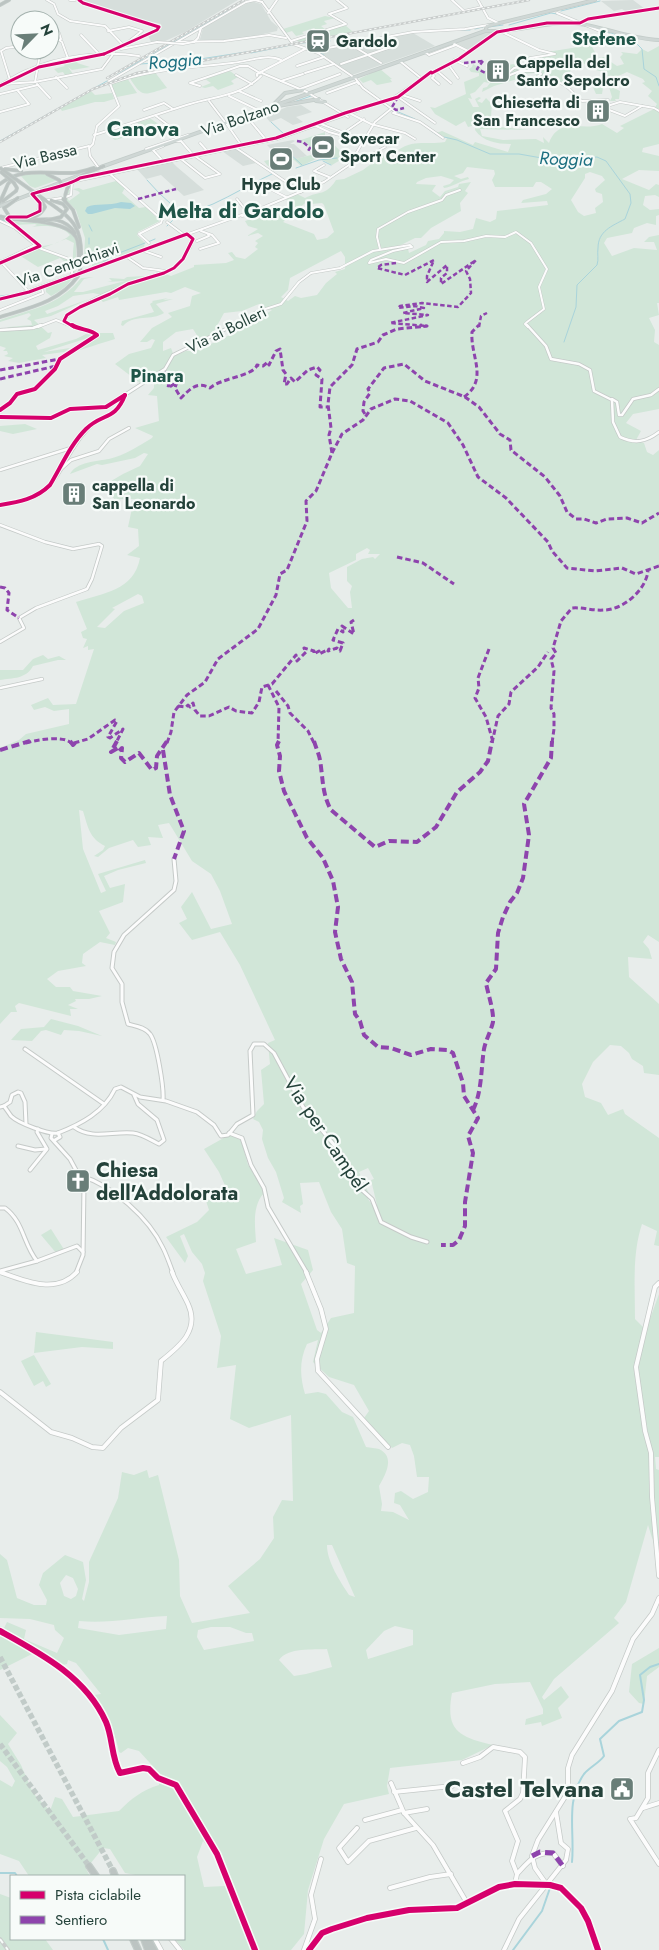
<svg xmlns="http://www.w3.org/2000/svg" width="659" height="1950" viewBox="0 0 659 1950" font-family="Jost,sans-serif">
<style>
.built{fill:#d6dedb}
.green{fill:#d1e6d8;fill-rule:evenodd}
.water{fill:#a9d4db}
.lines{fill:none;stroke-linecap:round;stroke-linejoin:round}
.stream-far1{stroke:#a9d4db;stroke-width:1}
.stream{stroke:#a9d4db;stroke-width:2}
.highway-tunnel{stroke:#c1cbc8;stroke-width:5.5;stroke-dasharray:5.5 2.5;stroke-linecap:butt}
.minor-far3-casing{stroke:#c5cac8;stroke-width:3}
.minor-far2-casing{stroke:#c5cac8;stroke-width:4}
.minor-far1-casing{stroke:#c5cac8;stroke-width:5}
.minor-casing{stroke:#c5cac8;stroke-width:5.5}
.major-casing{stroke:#c3ccc9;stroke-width:4}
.highway-far1-casing{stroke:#c3ccc9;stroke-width:4}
.highway-casing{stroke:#c3ccc9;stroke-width:8}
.minor-far3{stroke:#fcfcfc;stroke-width:2}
.minor-far2{stroke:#fcfcfc;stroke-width:2.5}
.minor-far1{stroke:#fcfcfc;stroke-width:3}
.minor{stroke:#fcfcfc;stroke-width:4}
.major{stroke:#cfd7d5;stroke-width:2.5}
.highway-far1{stroke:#bcc4c2;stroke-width:2.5}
.highway{stroke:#bcc4c2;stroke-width:5.5}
.rail-far1-casing{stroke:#c9cdcc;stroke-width:2.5}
.rail-casing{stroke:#c9cdcc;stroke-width:4}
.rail-far1{stroke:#f7fbf9;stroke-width:1;stroke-dasharray:2.5;stroke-linecap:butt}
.rail{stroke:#f7fbf9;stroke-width:2;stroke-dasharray:5;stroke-linecap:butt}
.minor-bridge-casing{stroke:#c5cac8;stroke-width:3;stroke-linecap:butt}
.highway-bridge-casing{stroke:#c3ccc9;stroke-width:4;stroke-linecap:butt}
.minor-bridge{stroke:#fcfcfc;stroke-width:2}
.highway-bridge{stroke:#bcc4c2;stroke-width:2.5}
.quiet-far3{stroke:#8e44ad;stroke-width:2.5;stroke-dasharray:4.5 2.5;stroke-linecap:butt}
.quiet-far2{stroke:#8e44ad;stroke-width:3;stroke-dasharray:5.5 3;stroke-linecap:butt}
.quiet-far1{stroke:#8e44ad;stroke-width:4;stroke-dasharray:8 4;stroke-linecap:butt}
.quiet{stroke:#8e44ad;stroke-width:5;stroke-dasharray:9 5;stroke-linecap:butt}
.cycleway-far2-casing{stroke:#f7fbf9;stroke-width:5}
.cycleway-far1-casing{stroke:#f7fbf9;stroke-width:6}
.cycleway-casing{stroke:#f7fbf9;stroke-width:9}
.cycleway-far2{stroke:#d6006c;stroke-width:3}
.cycleway-far1{stroke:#d6006c;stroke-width:4}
.cycleway{stroke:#d6006c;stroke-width:6}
.labels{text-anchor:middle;stroke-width:4.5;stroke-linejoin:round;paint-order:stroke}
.far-poi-label{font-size:16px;font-weight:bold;fill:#24423a;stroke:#f7fbf9;text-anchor:start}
.far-street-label{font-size:16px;fill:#24423a;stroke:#f7fbf9}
.far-neighbourhood-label{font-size:18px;font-weight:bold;fill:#1f5548;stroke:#f7fbf9}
.far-water-label{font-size:18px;font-style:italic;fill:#1c6f80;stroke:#f7fbf9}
.street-label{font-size:20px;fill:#24423a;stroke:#f7fbf9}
.poi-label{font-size:20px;font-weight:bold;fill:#24423a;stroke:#f7fbf9;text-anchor:start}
.far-district-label{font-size:21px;font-weight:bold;fill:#1f5548;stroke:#f7fbf9}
.near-poi-label{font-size:24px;font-weight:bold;fill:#24423a;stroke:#f7fbf9;text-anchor:end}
</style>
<rect width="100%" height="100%" fill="#e8edeb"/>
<!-- built -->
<g class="built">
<polygon points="82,0 238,0 185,32 163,42 151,42 148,35 162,28 161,24 139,19"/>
<polygon points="633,0 645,9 627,12 622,9 614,11 601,1"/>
<polygon points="251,1 261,4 271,21 278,27 277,31 240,39 196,42 200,39 203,28"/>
<polygon points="487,32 491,33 467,51 454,43"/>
<polygon points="413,33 435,46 352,75 317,50 342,44"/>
<polygon points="301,105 312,112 296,117 303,122 293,125 281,118 270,122 265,116 287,107"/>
<polygon points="293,140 295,141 290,144 294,144 307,156 296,159 289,152 276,154 267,145"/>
<polygon points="235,148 252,160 256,163 243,166 222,151"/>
<polygon points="172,162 177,167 204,190 184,196 161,175 146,179 137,169"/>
</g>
<!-- green -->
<g class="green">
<polygon points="325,16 335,18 324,21 327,24 321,26 326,30 319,32 314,28 302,32 304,34 296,36 292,31 286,33 283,29"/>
<polygon points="345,25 353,32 299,42 297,40"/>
<path d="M591 45 598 58 611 56V62L617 66 624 64 620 57 623 54 621 52 637 54 642 49 648 52 659 46V144L643 148 642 152 659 156V171L639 170 622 179 649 190 656 184 659 185V197L655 195 645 196 643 205 650 210 659 209V215L656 216V225L647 223 634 228 632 233 607 238 604 243 612 256 634 248 657 250 654 242H644L649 237 659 235V303H657L659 315 649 318 655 330 654 342 659 345V409L633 414 626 423 641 431 636 440 644 443 647 452 653 455 659 450V942L648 935 643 942 649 949 652 959 628 957 629 977 659 1004V1075L644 1073 643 1066 632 1059 629 1053 621 1046 610 1045 593 1062 582 1084 585 1097 601 1103 608 1115 623 1109 625 1114 659 1138V1246L654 1245 657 1231 642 1224C632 1254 635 1288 635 1319L646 1330 659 1294V1457H655L656 1469 659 1470V1560L648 1525 626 1602 614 1618 619 1623 554 1679 542 1697 544 1700 561 1686 569 1697 558 1708 562 1718 542 1726 541 1722 525 1725 526 1719 543 1714V1709L530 1682 495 1684 452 1693C445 1731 459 1737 493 1745L462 1760 390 1768 387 1786 389 1794 344 1804 324 1839 308 1890 304 1934 291 1950H184L175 1939H184V1876H141L125 1873 110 1849 103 1848 86 1869 90 1876H29L19 1861 0 1854V1780L12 1787 15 1781 7 1767 0 1761V1715L17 1733 8 1744 21 1765 33 1793 50 1811 55 1797 62 1799 73 1817 119 1811C131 1799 142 1790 159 1785L160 1774 139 1751 128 1748 121 1753 119 1752C117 1737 104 1708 94 1695L101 1694 76 1663 68 1660 67 1664 63 1665 40 1650 0 1670V1626L4 1628 7 1622 26 1630 24 1639 57 1653 64 1638 55 1630 54 1625 30 1619 0 1618V1554L7 1560 17 1598 34 1605H46L47 1600 39 1585 43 1573 65 1555 83 1562 86 1580 82 1599 84 1601 89 1582V1562L118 1498 122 1472 134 1475 147 1470 149 1478 158 1475 179 1560 180 1596 192 1623 250 1613 228 1586 260 1559 274 1538 273 1517 282 1500 293 1501 291 1415 249 1428 230 1419 236 1365 217 1368 221 1336 203 1281 205 1273 202 1264 192 1252 184 1234 180 1236 188 1256 185 1263 166 1237 197 1222 209 1210 206 1201 227 1190 219 1172 204 1149 229 1135 241 1140 248 1165 259 1180 264 1193C252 1206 255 1225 256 1242L236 1249 246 1274 282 1265 274 1238 308 1250 313 1270 301 1284 317 1330 321 1333 331 1318 354 1313 355 1266 347 1263 342 1229 331 1212 319 1182 300 1183 303 1204 300 1206 301 1213 282 1202 284 1198 276 1172 268 1158 262 1139 263 1130 259 1122 253 1119 257 1111 264 1104 261 1070 270 1064 268 1043 275 1040 240 965 220 932 192 940 179 923 187 919 181 907 192 892 211 929 232 924 220 891 211 874 192 861 169 823 158 825 163 838 148 837 151 845 138 847 133 840 109 848 98 857 94 856 103 850 105 846C89 838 88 827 83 811L79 810 83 849 101 893 106 891 98 874 145 860 146 863 118 870 104 876 110 888 125 884 123 902 99 911 110 933 106 938 116 942 115 945 100 942 83 954 82 963 86 966 58 971 47 979 56 987H70L73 991 102 996 89 999H75L76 1001 68 1005 78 1009H70L71 1016 19 1003 15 1006 17 1012H11L0 1024V748L19 740 26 734 69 724V709L54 711 45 707 34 710 31 705 48 698 53 705 76 704 94 649 88 650V646L83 648 87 639 83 638 81 632 87 629 76 602C103 593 134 591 140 558L127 555 139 546 138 529 128 527 134 499H114L106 484 123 474 140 466 148 454 144 453 135 458 102 465 97 464 70 474C76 462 98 461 109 459 125 455 139 446 152 438L153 436 135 428 159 421 157 396 148 395 154 388V384L147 382 161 373 158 371 140 383 115 364 129 354 151 348 155 340 152 339 147 342H140L152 328 172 317 168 313 190 306 192 296 201 293 185 287 171 293 166 292 119 300 118 297 103 302 100 299 102 295 93 293 73 296 58 306 45 311 47 314 89 299 51 316 34 320 48 333 52 332 50 338 36 346 38 350 76 339 86 334 93 335 91 337 44 352 70 348 64 352 42 355 46 358 19 363 8 361 13 358 4 356 8 354 7 351H3L6 348 0 346V331L9 327 32 325 31 321 27 319 31 315 29 313 0 322V320C31 309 59 306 81 278L94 277 84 279 74 292H83L125 281 107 282 112 281 109 278 124 279 127 277 144 276 147 279 166 274 171 276 194 267V265L226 263 234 260 228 253 232 252 236 257 245 259 258 249 255 247 258 243 255 241 263 236 258 233 247 236 258 229 248 226 245 221 254 218 253 216H268L279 211 293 207 286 199 297 194 305 198C320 190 325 197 336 180L344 179 363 170 383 155 388 162 400 158 403 152 398 150C414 139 427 145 445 142L447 138 436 133 442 131 473 145 475 142 508 152 511 144C498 144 483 142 475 130L476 125 468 127 465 121 456 126 435 114 430 107 435 108 466 94 464 82 479 76V73L471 72 469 69 472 67 473 64 485 71C494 65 517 63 528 65L524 57 551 55 547 52ZM581 62 596 70 604 72 598 80 592 85 596 94H602L603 88 609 87 612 97 610 101H616L615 99H619L620 91 614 88 612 84 614 78 627 72 643 79 645 82 642 83 652 91 648 96 657 104 654 109 620 126 624 128 617 133 602 124C583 132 559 116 549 143L543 137 544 143 536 139 503 140 482 136 480 129 528 130 482 125 491 116 492 104 486 98 482 103 477 101 481 98 479 97 475 99 479 107H473L468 98 472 99 470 94 475 92 484 82 490 83 487 87 483 88 482 92 494 86 521 78 522 74 535 73 537 77 529 83C544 76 558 78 571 88L573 87 565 78 571 70ZM467 167 494 170 495 174 492 180 495 187H533L536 182H541L552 189 546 194 523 200 521 203 547 201 548 205 497 211 496 219 490 222 476 218 473 229 460 232 444 231V233L439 239 428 241 426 245 409 253 408 249 414 245H401L415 238H421L431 228 461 211 460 203 468 193 465 191 471 182 459 184 458 187 445 191 440 197 432 191 436 185 416 184 417 182 426 178 441 176 454 180 450 184 443 186 444 188C452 187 460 181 469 179L468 177 461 179 454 176 463 173ZM590 172 602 176 605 180 595 189 596 192 602 194 603 202 595 208 596 213 584 216 578 212 571 200 585 178V174ZM309 200 312 204 322 203 324 205 334 232 327 238 317 240 314 234 283 222 293 214 290 211 299 208ZM341 251 345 257V269L335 272 337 274 326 283 317 295 301 298 295 296 288 301 281 297 288 290 290 278ZM259 304 265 305 259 308 272 310 249 326 196 351H186L174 356 171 348 163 351V342L176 332 193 329 200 340 212 335 224 313 242 311ZM367 548 370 550 368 554H380L375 559 373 557 362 559 347 567V581L352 586 350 592 352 608H348L331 588 329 573 356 560V554ZM138 594 142 596 144 603 124 611 105 628 97 627 115 609 112 608ZM368 1168 374 1179 371 1180 377 1205 373 1206 368 1199 370 1196 359 1172ZM318 1340 313 1362 329 1377 354 1385 369 1411 364 1418 392 1448 402 1443 410 1445 414 1456 417 1477H429L428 1492 413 1499 401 1491 395 1493 394 1503 400 1505 409 1520 393 1512 381 1511 382 1504 379 1486C385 1475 396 1457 379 1449 376 1448 370 1448 366 1447L353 1417 342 1412 326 1394 318 1392 305 1394C300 1377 299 1361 307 1344ZM327 1545H332L355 1597 349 1595C340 1581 327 1562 327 1545ZM66 1575 73 1578 78 1589 76 1596 71 1599 64 1596 60 1583ZM167 1616 166 1629 119 1635 78 1628 79 1621C109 1624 137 1617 167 1616ZM395 1626 413 1630V1645L368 1659 366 1650 384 1631ZM211 1627H230L246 1633H252L254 1641 204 1650 197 1637 198 1630ZM327 1649 332 1667 306 1674 294 1676 279 1660C288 1647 313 1650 327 1649ZM203 1841 212 1852 225 1886 204 1887 197 1857Z"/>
<polygon points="79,60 77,63 90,67 72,70 68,67 73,74 65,75 63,72 58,73 54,69 65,66 62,63"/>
<polygon points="380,69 392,79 390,79 392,82 377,85 371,80 363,83 359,79"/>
<path d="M154 71 167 88C143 95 143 99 129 77Z"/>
<polygon points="230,71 238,77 231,81 234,84 218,90 213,86 205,88 201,87 211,83 205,79"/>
<polygon points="127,78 137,93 117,97 111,84"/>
<polygon points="91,91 95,95 112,93 114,99 104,102 95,102 62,111 60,108"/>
<polygon points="151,119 160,125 148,130 151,133 140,137 137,134 115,140 110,136 141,126 137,122"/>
<polygon points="325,132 325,135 340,151 346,152 346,154 347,152 357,154 353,161 347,156 332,165 323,160 324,158 317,159 311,150 311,147 304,142 304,140 302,142 309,148 309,151 307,151 309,148 298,141"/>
<polygon points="288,152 295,159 311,155 316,159 301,166 294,160 268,166 264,161 272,159 269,155"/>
<path d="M99 170 101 173 73 180 69 190H70L67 197 69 201 80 193 78 191 72 189 79 188 83 190 116 181 125 188 122 193 139 208 146 207 160 221 138 232 137 235 145 243 144 247 124 256H111L108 259 110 262 92 268V259H84L85 238 76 210 66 200C63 178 82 177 99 170Z"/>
<polygon points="40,173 48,174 58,180 35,188 30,186 21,176 15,178 27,174"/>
<path d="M0 219 7 220 11 224 9 221C25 224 69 220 75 238 77 243 76 249 76 254 76 261 77 266 75 273L71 272C74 261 72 255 74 243L66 239 43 248 36 242 38 241 43 246C52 245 64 241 70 235 62 225 44 225 32 227L37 225 35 224 13 225 19 230Z"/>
<polygon points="34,248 70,260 70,263 68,264 60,258 38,267 19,255"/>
<path d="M74 276C68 285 61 291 51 296L46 292V287Z"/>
<path d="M168 298 163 300 173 299 156 304 164 313C152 321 133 314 123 326L121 325 122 321 154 312 150 304 153 302 152 301Z"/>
<path d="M100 333H113L115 339C100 343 84 350 70 352L97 337Z"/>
<polygon points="25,424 37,429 13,434 0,431 0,426"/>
<path d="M43 655 48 659 59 656 66 660H58L33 666C26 679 13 678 0 680V670H23L33 659Z"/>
<polygon points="51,1019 78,1026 102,1036 79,1031 64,1030 61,1035 46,1030 41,1031 32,1041 11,1040 21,1029 44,1027"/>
<polygon points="51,1229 65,1251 57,1254 41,1235"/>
<polygon points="36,1332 113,1342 113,1349 82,1347 34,1353"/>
<polygon points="34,1355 51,1384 46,1387 43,1381 34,1386 21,1361"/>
<polygon points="659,1648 659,1667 647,1676 644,1704 639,1703 629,1692 632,1664"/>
<polygon points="0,1894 11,1898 11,1939 45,1939 53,1950 0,1950"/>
</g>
<!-- water -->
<path class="water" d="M121 202 131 203 135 206 130 209 115 208 92 214H88L85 211 87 207C96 203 109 206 121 202Z"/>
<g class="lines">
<!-- stream-far1 -->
<g class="stream-far1">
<polyline points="648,10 659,8"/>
<polyline points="561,11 600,1"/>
<polyline points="509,25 551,13 557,14"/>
<polyline points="489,27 503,25"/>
<polyline points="475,29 483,27"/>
<polyline points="598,29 633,40 642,49 644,69 656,77 659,86"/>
<polyline points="461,30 470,30"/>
<polyline points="302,43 330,41"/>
<polyline points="309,49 312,50"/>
<polyline points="316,51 324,55"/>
<polyline points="251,53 291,45"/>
<polyline points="146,58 228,11"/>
<polyline points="140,64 187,61 246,52"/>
<polyline points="117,75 143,59"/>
<polyline points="294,102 311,96"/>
<polyline points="385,103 389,106"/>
<polyline points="396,111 415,119"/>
<polyline points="271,122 285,135"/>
<polyline points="430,130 437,135"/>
<polyline points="140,132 159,125"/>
<polyline points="128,136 139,133"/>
<path d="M444 137 457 140 490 154H519L553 160 597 157 606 161 630 194 631 203 625 219C612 226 598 231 598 248 597 254 599 259 597 265L577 285 576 307 564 342"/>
<polyline points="0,141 107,81"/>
<polyline points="288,152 302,165"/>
<polyline points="323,161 331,165"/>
<polyline points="296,168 319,160 337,158"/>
<polyline points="147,180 159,193"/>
<polyline points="160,194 182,214"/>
<path d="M184 215C194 210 204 208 213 204 233 195 252 183 272 174"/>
<polyline points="0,220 6,221"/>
<polyline points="89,225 92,231"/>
<polyline points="167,226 174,219"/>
<polyline points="89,238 89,244"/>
<polyline points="148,242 155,239"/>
<polyline points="91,255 93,259"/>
<polyline points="99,265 114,255 145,243"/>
<polyline points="0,296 16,294"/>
</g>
<!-- stream -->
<g class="stream">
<path d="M572 1862C575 1832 565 1801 584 1774 590 1767 599 1763 604 1756L600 1739 619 1721 642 1712 644 1700 640 1675 650 1667 659 1664"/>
<polyline points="0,1873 15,1873 17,1876"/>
<polyline points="103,1939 108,1950"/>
<polyline points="513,1950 542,1911 550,1888"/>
</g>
<!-- highway-tunnel -->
<g class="highway-tunnel">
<polyline points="0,1657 113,1871"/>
<polyline points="0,1744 89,1866"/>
</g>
<defs>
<g id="minor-far3">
<polyline points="47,0 54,4 58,14 70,21 105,26 124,46"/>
<polyline points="70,0 75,0"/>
<polyline points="452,0 464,11 482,7"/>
<polyline points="478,0 488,18 498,23"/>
<polyline points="262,2 293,44 318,53 352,76"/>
<polyline points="268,13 277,0"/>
<polyline points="557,13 619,39 585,44"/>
<polyline points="108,31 129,27 142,31 127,43"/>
<polyline points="500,31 539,50 555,54 530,58 531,66 514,68 507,74"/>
<polyline points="59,33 61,39 59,40 62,42 69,61"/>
<polyline points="81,35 100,55"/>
<polyline points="50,41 59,40"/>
<polyline points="291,41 346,24 329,14 347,8 337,0"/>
<polyline points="177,42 224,41 269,35 286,38"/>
<polyline points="194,42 198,38 201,28"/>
<polyline points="348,43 381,63"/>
<polyline points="454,44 468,51"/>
<polyline points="121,49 157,42"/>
<polyline points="312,51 413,32 465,29 488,25"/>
<polyline points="425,52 429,55 456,45"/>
<polyline points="107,53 157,30 159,27"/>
<polyline points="454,60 467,66"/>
<polyline points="401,62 422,79"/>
<polyline points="341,64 394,46"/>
<polyline points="448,64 458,78"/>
<polyline points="297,66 324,57"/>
<polyline points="436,70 451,83"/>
<polyline points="262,73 307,92"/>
<polyline points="305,73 334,64"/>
<polyline points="431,73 434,76 432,78 439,84"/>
<path d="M507 74 510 75 520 71H538L541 74 529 83C540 89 549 80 560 83 570 86 574 96 582 101L608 100"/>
<polyline points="236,75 252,84"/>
<polyline points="257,76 257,74 305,49"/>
<polyline points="56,77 67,88"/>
<polyline points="355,78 363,88 396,112 393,113 420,122 443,138"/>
<polyline points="10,80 1,51 6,48 20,46"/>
<polyline points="281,81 303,74"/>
<polyline points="35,82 40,54"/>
<polyline points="4,84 35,82 102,69 114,53"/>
<polyline points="37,84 50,98"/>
<path d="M109 84C149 69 189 68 232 63 247 62 267 53 281 60"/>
<path d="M0 85C9 80 18 74 28 70 60 56 104 50 139 56"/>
<polyline points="200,86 190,83 240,66 248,66 260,73"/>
<polyline points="300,89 340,74"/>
<polyline points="239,91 261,101"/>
<polyline points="327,93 357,82 359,84"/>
<polyline points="0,94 38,85"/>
<polyline points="310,94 348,117"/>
<polyline points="402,95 420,101"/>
<polyline points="229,96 256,109"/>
<polyline points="398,97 435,123"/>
<polyline points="209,101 225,122"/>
<polyline points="604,107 620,102 654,108 659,111"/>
<polyline points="604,108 625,116 642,106"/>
<polyline points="144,110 164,103 173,109"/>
<polyline points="0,112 29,104 18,91"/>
<polyline points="351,114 371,124 405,133 415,139"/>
<polyline points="156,116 168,125 178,137"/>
<polyline points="247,117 267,141"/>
<polyline points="597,121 596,114 604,108"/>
<polyline points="226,123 242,146"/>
<path d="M321 124C334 129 348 135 362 138 376 140 384 135 397 140"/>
<polyline points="316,126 329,132 364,142"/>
<polyline points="345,132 364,119"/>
<path d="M94 135C126 125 158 114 190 104 216 96 241 96 261 76"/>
<polyline points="176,141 181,141 194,156"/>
<polyline points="200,143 208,152"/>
<polyline points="163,146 153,150 164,162"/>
<polyline points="236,148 301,192"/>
<polyline points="146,149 188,135"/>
<polyline points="358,154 367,157 385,147"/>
<polyline points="181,159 205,178 220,174 195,156"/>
<polyline points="324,165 314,171 329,177"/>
<polyline points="98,167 90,156 89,148 93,144 97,126 119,106 109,81 246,2 255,0 262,2"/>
<polyline points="0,168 89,146"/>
<polyline points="110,174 162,220 161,223 139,234 149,243"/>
<polyline points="262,185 286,197"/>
<polyline points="66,197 71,195 72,183 76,181 277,139 393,98 429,74 462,56 497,31"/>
<polyline points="237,199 248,213"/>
<polyline points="48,200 61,198"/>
<polyline points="242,216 252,214"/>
<polyline points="3,217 28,216 38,211 39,204 42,202"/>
<polyline points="0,221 15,228 39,248 72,260 72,275"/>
<polyline points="167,222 183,234"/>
<polyline points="187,234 193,239 190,248"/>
<polyline points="197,241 209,236 208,234"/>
<polyline points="200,249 219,243 212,235 201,231"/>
<polyline points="380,249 377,237 378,229 408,212 442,200 446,195 460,190"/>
<polyline points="144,251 161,257"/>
<polyline points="127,257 143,268 166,271"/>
<polyline points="0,261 29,292"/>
<polyline points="0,262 35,245"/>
<polyline points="0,299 28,291 264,207 324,182 349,165 375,122 391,109"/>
<polyline points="0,310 43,293 42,287"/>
<path d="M64 321C76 301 144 278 167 271"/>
<polyline points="38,327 56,320 74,327"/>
<polyline points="232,327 256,312 281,304 299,282 311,273 340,268 373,251 410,245 412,247 393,251 371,260 369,263 386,259 404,263 441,242 464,241 486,236 505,237 516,232 531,243 547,269 539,287 544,309 527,322 525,324 528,327"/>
</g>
<g id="minor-far2">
<path d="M527 325 546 346 551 359 579 364 590 370 594 391 612 400 613 422 620 437C635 444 646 442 659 432"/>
<polyline points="0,330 33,328 41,325"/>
<polyline points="612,399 617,402 619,415 622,415 633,399 651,395 659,389"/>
<polyline points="0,410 10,403 17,394 35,389 55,369 60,359 97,335 72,325"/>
<polyline points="0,417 51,418 70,409 106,407 165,369 173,355 234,325"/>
<polyline points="61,469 71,460 99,451 109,439 129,428"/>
<polyline points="0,470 74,447"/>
<path d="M0 505C15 503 31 501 44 491 61 477 69 448 86 431 100 415 116 418 125 396"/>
<polyline points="0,525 45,542 73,549 99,544 102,546 92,579 87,589 36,608 19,618 24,628 0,642"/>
<polyline points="0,688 42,679"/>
</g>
<g id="minor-far1">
<polyline points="25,1049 104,1104"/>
<path d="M163 1100C164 1088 157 1043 150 1034 145 1027 135 1026 128 1024L122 1002V984L112 968 114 952 124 935 174 890 176 881 174 859"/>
<polyline points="4,1106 10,1102 12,1095 18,1092 21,1093 25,1102 26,1124"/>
<path d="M0 1107 4 1106C6 1109 9 1113 11 1116 18 1123 49 1135 58 1133L60 1137 55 1140"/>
<path d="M74 1127C92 1140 112 1131 133 1133 142 1134 151 1140 159 1144L164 1140 157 1120 138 1104 134 1095"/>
<path d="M58 1133C81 1124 104 1112 115 1089L121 1087 140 1097 166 1101 197 1112 214 1125 221 1136 228 1135 237 1124 253 1115 250 1051 254 1044H264L274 1053 303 1107 344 1157 362 1190 372 1199 381 1222 411 1237 427 1242"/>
<polyline points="229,1133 242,1138 251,1165 264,1188 268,1207 307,1273"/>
<polyline points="52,1134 51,1138 70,1159 84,1185 83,1255 76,1273"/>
<polyline points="18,1146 35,1150 46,1149"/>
<polyline points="30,1170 47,1149 37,1132 38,1129"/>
<path d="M81 1176C112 1185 149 1218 163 1248 167 1256 170 1265 173 1273"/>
<path d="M0 1208H5C24 1222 23 1244 37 1261L0 1271"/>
<polyline points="37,1261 77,1246 83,1252"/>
<polyline points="0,1272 4,1273"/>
</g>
<g id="minor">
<path d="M0 1272C25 1281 56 1295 77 1272"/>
<polyline points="306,1272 321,1309 326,1329 317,1359 318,1371 388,1447"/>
<polyline points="659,1283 655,1287 636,1367 645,1431 651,1453 652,1497 659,1576"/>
<path d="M0 1392 51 1432 72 1438 92 1447 103 1448 121 1428 158 1400 161 1361C180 1346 200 1330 188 1304 183 1293 176 1283 172 1272"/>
<path d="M0 1631C40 1653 86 1677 106 1722 113 1738 111 1757 120 1773L143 1768 149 1769 158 1778 176 1785 217 1854 255 1950"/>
<polyline points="659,1750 648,1773 648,1798 636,1818 630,1819 659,1864"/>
<polyline points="463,1763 480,1757 493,1747 520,1752 525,1757 523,1793 520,1799 505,1811 518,1841 512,1861 517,1874 515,1884"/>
<polyline points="391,1783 404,1813 433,1845 467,1903"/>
<polyline points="394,1792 452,1786"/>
<polyline points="643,1808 659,1803"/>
<polyline points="404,1813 427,1809"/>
<polyline points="365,1820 402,1810"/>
<polyline points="357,1828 339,1848 348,1862 369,1841 416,1828"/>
<path d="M517 1874C529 1861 535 1852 553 1853L563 1866"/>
<polyline points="547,1885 535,1868 532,1856 538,1840 568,1792 568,1768 572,1755 612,1691 633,1639 652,1614 659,1598"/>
<polyline points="390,1888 430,1877 451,1874"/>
<polyline points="155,1939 161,1950"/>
<polyline points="171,1939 180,1950"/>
<polyline points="304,1950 315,1919 311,1895 321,1859"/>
<polyline points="309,1950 322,1933 332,1929 367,1918 409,1910 457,1908 499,1887 515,1884 550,1885 561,1888 581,1908 588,1921 598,1950"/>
<polyline points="504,1950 519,1919 566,1860 568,1849 561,1843 556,1812"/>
</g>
<g id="major">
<polyline points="486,29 487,26 595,0"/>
<path d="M490 31C518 32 544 22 571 23 601 25 629 39 659 40"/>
<polyline points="316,101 325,102"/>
<polyline points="273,105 285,93 303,90"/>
<polyline points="278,106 319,99"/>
<polyline points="101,167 485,31 491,31"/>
<polyline points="0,206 85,173"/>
</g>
<g id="highway-far1">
<polyline points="0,5 9,0"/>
<polyline points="47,174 59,180"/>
<path d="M0 184C22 167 45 174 71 173 79 173 86 170 94 168"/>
<path d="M35 193C71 218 86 223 80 271"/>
<polyline points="63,199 73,210 79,227"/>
<polyline points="51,200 63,204 67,209"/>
<polyline points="3,201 16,191 17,188 14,183"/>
<path d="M65 201C64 177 86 174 104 166"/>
<polyline points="0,202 8,184 13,178"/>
<polyline points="9,216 4,208 18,198"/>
<path d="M11 217C24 220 38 220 45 207L41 200"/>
<path d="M0 218C19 221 65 219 76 237 80 244 78 256 79 264"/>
<path d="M34 220C51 218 65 218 75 233"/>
<path d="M0 317C29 308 60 302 78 276"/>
</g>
<g id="highway">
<polyline points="89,1866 96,1876"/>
<polyline points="113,1871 115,1876"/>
<polyline points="133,1939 138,1950"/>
<polyline points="144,1939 148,1950"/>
<polyline points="148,1939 154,1950"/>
</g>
</defs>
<!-- minor-far3 casing -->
<use href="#minor-far3" class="minor-far3-casing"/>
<!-- minor-far2 casing -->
<use href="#minor-far2" class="minor-far2-casing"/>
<!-- minor-far1 casing -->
<use href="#minor-far1" class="minor-far1-casing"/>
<!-- minor casing -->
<use href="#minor" class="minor-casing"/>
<!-- major casing -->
<use href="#major" class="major-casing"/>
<!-- highway-far1 casing -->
<use href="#highway-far1" class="highway-far1-casing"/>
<!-- highway casing -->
<use href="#highway" class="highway-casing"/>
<!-- minor-far3 -->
<use href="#minor-far3" class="minor-far3"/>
<!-- minor-far2 -->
<use href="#minor-far2" class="minor-far2"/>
<!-- minor-far1 -->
<use href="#minor-far1" class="minor-far1"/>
<!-- minor -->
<use href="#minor" class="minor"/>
<!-- major -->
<use href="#major" class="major"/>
<!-- highway-far1 -->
<use href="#highway-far1" class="highway-far1"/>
<!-- highway -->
<use href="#highway" class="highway"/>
<defs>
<g id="rail-far1">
<polyline points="107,78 244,0"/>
<polyline points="0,142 93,89 137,73 529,0"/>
</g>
<polyline id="rail" points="0,1939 8,1950"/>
</defs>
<!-- rail-far1 casing -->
<use href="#rail-far1" class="rail-far1-casing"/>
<!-- rail casing -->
<use href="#rail" class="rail-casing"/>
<!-- rail-far1 -->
<use href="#rail-far1" class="rail-far1"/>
<!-- rail -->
<use href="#rail" class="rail"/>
<defs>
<polyline id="minor-bridge" points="157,42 183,44 193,42"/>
<g id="highway-bridge">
<polyline points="0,168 35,193"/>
<polyline points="4,169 22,171"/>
<polyline points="1,172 14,183"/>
<polyline points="59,180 61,183"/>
<polyline points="0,216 8,219"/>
<polyline points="45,221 61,217 67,209"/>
<polyline points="78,276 80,271"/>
</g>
</defs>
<!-- minor-bridge casing -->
<use href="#minor-bridge" class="minor-bridge-casing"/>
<!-- highway-bridge casing -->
<use href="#highway-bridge" class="highway-bridge-casing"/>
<!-- minor-bridge -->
<use href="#minor-bridge" class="minor-bridge"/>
<!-- highway-bridge -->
<use href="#highway-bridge" class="highway-bridge"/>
<!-- quiet-far3 -->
<g class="quiet-far3">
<polyline points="483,61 477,69 488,74 490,71 499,71"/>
<polyline points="464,63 483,61"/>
<polyline points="398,97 392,107 396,110 404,108"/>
<polyline points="297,141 303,142 310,148 308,151"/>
<polyline points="138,199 176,189"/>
<polyline points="396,263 381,265 377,268 405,275 434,260 427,276 427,282 447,265 447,273 441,278 441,284 476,260 466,271 470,279 471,293 458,307 422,303 400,306 398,308 415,306 424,308 403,313 428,315 390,323 427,326 420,327"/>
<polyline points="479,327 481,316 487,313"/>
</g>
<!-- quiet-far2 -->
<g class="quiet-far2">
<polyline points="0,370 60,359"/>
<path d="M156 375 165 373V378L170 376 168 388 177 382 175 388 181 398C190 389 197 381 210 388 221 378 254 376 257 365L263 366 268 362 269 365 276 351 280 349 283 370 286 374 284 384H287L291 378 295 382 308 370 317 367 320 370 316 375 322 379 320 407H328"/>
<polyline points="0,379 56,366"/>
<path d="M464 397C489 379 470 356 472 332L479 325"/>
<polyline points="365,414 363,411 364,402 370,393 368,389 384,368 404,364 425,381 465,397 479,407 500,434 510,440 511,450 545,477 560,496 567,512 576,519 584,519 596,523 607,519 627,518 642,523 659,513"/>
<polyline points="332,453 342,434 363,420 371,409 395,399 410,401 448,423 463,445 478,477 506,498 548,542 552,551 567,568 595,571 622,568 636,574 659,566"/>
<polyline points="397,557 423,563 454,584"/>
<polyline points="0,587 5,588 9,593 7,610 19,618"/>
<polyline points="489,649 478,678 479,688 475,698 486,717 493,742"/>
<polyline points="268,685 279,707 278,743"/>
<polyline points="276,691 288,706 290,713 308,731 314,743"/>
<polyline points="178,706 186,707 188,705 190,707 193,703 195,710 200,716 209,716 229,707 236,711 252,713 259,702 262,687 272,684 296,655 297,661 306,652 304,648 314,651 314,654 319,651 319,654 329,649 328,651 337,648 340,651 343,643 333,640 338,629 343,632 342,626 354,634 351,622 354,620"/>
<path d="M26 743C36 740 64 735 71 743"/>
<polyline points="74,743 88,739 115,720 117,721 108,737 110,738 123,729 116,743"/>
<polyline points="167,743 171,732 174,712 187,695 205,682 218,659 258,629 276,595 280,574 287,570 307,521 306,501 316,491 332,453 329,435 331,428 328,404 330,387 352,365 357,349 378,342 383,335 397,329 427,326 420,325"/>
<polyline points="492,743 498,716 509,704 511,692 538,667 548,652"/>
<path d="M552 743 554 729V714L551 708 554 671 551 659 556 653 553 648 561 621 572 608C583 607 593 611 604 610 623 610 646 590 648 571"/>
</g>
<!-- quiet-far1 -->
<g class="quiet-far1">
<polyline points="70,741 73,745 77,741"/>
<polyline points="117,741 111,752 118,748 119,751 122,748 121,758 125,762 139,753 152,770 156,768 157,756 167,741"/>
<polyline points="279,741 277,745 280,756 279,771 284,791 307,838 323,858 333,881 338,907 335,932 341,959 352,982 355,1014 360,1021 364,1035 378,1047 391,1048 411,1055 431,1049 448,1050 453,1053 463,1083 464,1096 478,1118 468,1136 473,1153 465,1202 465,1226 459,1240 453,1245 441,1245"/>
<path d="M314 741C316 748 319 754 320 760 323 778 322 794 331 810L375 847 389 841 417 842 436 827 457 792 480 772 488 761 492 741"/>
<polyline points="0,750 30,741"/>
<polyline points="163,750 170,795 184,831 174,859"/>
<path d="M473 1110C482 1092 481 1068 484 1049 486 1039 491 1031 493 1022 494 1011 488 994 486 983L496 969 498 933 503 917 510 902 517 893 523 878 529 835 524 804 551 758 552 741"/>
</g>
<!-- quiet -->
<polyline class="quiet" points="532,1856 540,1852 553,1853 563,1866"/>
<defs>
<g id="cycleway-far2">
<polyline points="79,0 83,3 159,27 157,30 104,54"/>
<polyline points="432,73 459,59 497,32 547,23 580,23 588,19 659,8"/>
<polyline points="0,86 39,67 104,54"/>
<path d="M0 263 40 246 7 219 9 217H27L40 211V203L32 194C47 189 68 186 80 178L276 138 345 113 398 97 431 72"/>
<polyline points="0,299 29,292 187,234 193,239 183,259 174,268 164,273 128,284 110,294 80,307 67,315 64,321 74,327"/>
</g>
<g id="cycleway-far1">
<path d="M0 410 10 403 17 394 35 389 55 369 60 359 97 335C91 329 79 330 72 325"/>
<polyline points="0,417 51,418 70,409 106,407 125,395"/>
<path d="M0 505C19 502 36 499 50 485 61 467 70 445 86 429 102 413 115 421 125 395"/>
</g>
<g id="cycleway">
<path d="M0 1631C40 1653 86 1677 106 1722 113 1738 111 1757 120 1773L143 1768 149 1769 158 1778 176 1785 217 1854 255 1950"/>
<polyline points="309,1950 322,1933 332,1929 367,1918 409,1910 457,1908 499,1887 515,1884 550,1885 561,1888 581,1908 588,1921 598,1950"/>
</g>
</defs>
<!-- cycleway-far2 casing -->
<use href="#cycleway-far2" class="cycleway-far2-casing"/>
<!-- cycleway-far1 casing -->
<use href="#cycleway-far1" class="cycleway-far1-casing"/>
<!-- cycleway casing -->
<use href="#cycleway" class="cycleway-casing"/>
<!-- cycleway-far2 -->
<use href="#cycleway-far2" class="cycleway-far2"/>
<!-- cycleway-far1 -->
<use href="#cycleway-far1" class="cycleway-far1"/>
<!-- cycleway -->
<use href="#cycleway" class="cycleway"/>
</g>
<!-- icons -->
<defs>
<symbol id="station-square" viewBox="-11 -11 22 22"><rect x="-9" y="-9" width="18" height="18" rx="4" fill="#697e78" stroke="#f7fbf9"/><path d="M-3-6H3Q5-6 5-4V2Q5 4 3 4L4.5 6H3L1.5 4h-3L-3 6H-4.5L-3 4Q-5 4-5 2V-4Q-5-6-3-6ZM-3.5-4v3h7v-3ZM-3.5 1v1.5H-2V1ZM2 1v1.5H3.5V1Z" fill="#fff"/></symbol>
<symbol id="building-square" viewBox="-11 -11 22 22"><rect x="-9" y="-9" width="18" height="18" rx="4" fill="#697e78" stroke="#f7fbf9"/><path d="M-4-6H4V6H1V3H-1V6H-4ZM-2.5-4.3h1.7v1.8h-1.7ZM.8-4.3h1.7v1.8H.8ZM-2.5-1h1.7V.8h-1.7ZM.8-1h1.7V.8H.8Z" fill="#fff"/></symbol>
<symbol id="stadium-square" viewBox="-11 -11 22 22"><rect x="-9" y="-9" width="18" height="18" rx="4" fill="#697e78" stroke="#f7fbf9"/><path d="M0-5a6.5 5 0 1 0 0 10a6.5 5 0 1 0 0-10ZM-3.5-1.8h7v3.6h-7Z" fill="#fff"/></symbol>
<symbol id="church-square" viewBox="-11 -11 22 22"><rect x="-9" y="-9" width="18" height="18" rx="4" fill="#697e78" stroke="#f7fbf9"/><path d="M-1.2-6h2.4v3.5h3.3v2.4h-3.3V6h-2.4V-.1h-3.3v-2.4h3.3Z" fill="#fff"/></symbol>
<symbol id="civic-square" viewBox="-11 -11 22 22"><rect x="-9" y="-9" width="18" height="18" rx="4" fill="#697e78" stroke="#f7fbf9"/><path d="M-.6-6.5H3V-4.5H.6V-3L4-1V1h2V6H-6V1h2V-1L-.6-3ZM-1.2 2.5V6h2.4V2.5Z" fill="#fff"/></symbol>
</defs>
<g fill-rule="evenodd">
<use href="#station-square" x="304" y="27" width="28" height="28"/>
<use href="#building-square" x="484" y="57" width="28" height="28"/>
<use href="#building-square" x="584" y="97" width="28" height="28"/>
<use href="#stadium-square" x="309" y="133" width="28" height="28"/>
<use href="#stadium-square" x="267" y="145" width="28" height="28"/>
<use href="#building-square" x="60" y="480" width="28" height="28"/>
<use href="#church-square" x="64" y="1167" width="28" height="28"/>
<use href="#civic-square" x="608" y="1775" width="28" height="28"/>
</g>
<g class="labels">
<!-- far-poi labels -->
<g class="far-poi-label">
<text x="336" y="47">Gardolo</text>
<text x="516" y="68">Cappella del<tspan x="516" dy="18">Santo Sepolcro</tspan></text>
<text x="580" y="108" text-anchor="end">Chiesetta di<tspan x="580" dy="18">San Francesco</tspan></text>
<text x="340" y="144">Sovecar<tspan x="340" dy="18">Sport Center</tspan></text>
<text x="281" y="190" text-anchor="middle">Hype Club</text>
<text x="92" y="491">cappella di<tspan x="92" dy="18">San Leonardo</tspan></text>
</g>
<!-- far-street labels -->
<g class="far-street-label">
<text transform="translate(240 118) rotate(-19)" y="6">Via Bolzano</text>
<text transform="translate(45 156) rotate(-14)" y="6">Via Bassa</text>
<text transform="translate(68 264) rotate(-19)" y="6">Via Centochiavi</text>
<text transform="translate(226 329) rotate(-26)" y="6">Via ai Bolleri</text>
</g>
<!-- far-neighbourhood labels -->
<g class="far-neighbourhood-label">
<text x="604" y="45">Stefene</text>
<text x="157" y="382">Pinara</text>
</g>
<!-- far-water labels -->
<g class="far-water-label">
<text transform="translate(175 61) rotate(-5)" y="6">Roggia</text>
<text transform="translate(566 159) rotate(2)" y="6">Roggia</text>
</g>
<!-- street labels -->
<g class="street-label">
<text transform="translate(326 1134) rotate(56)" y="7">Via per Campél</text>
</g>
<!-- poi labels -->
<g class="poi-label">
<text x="96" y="1177">Chiesa<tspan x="96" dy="23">dell'Addolorata</tspan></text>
</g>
<!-- far-district labels -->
<g class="far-district-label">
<text x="143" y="136">Canova</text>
<text x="241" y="218">Melta di Gardolo</text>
</g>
<!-- near-poi labels -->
<g class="near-poi-label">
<text x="604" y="1797">Castel Telvana</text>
</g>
</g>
<!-- legend -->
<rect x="10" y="1875" width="175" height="65" fill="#f7fbf9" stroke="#a3b1ad"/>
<rect x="20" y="1891" width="25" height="8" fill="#d6006c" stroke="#a3b1ad"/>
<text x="55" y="1900" font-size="15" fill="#24423a">Pista ciclabile</text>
<rect x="20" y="1916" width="25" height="8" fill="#8e44ad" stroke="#a3b1ad"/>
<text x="55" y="1925" font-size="15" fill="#24423a">Sentiero</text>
<!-- north arrow -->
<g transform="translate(35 35) rotate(66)"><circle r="24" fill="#f7fbf9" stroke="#a3b1ad"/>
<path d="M0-4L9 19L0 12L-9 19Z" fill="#697e78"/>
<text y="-8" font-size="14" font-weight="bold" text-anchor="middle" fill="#24423a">N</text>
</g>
</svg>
